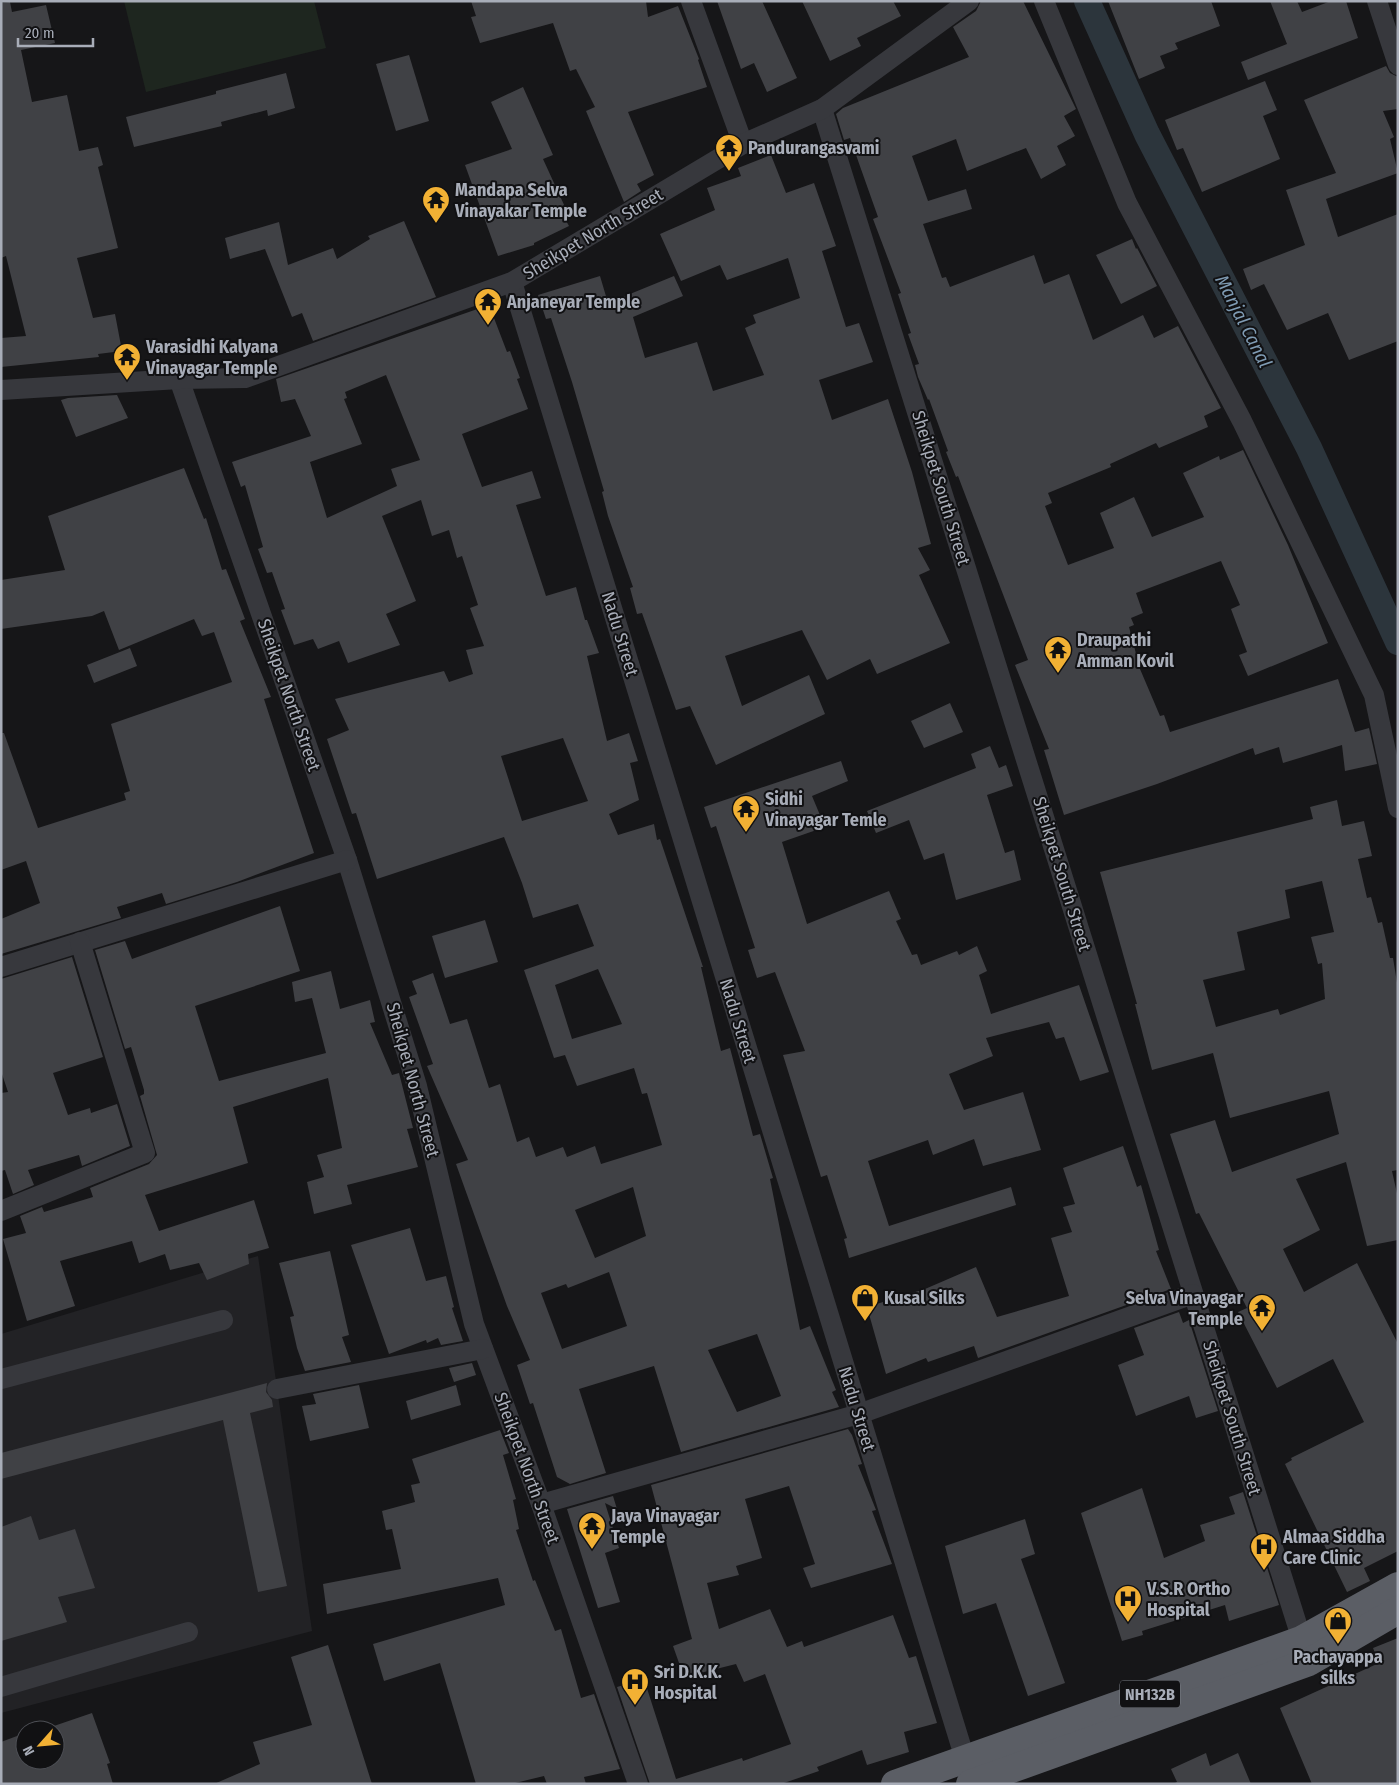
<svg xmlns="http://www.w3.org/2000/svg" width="1399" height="1785" viewBox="0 0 1399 1785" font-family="'Fira Sans Condensed',sans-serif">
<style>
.built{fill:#222225}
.green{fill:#1e261f}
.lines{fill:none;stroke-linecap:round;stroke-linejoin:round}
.canal{stroke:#2c353c;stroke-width:26}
.building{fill:#404145;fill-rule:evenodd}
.minor{stroke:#37383d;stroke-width:20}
.trunk{stroke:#5b5e65;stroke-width:28}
.labels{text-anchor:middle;stroke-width:4;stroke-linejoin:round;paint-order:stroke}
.shield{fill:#111113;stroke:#7b7e86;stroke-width:1}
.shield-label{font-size:16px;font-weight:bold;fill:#a8adb8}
.poi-label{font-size:18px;font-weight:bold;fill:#a8adb8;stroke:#111113;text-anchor:start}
.street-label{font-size:18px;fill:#a8adb8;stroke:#111113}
.water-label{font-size:19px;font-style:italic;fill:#7f9bb3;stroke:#111113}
</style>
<rect width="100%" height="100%" fill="#161618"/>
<!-- built -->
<polygon class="built" points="258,1256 312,1631 1,1713 1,1334"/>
<!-- green -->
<polygon class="green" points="124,1 314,1 326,48 146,92"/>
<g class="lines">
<!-- canal -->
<polyline class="canal" points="1087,1 1147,134 1309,448 1398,642"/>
</g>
<!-- building -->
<g class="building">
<polygon points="471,1 646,1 648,17 678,6 699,59 698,60 707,87 628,112 654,175 637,184 641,191 624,202 586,111 595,107 576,69 570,71 553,23 480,43 471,17 476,16"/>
<polygon points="717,1 762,1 797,78 767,92 754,63 741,69"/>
<polygon points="802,1 893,1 901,16 857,38 861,46 830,61"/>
<polygon points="981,1 1023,1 1076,109 1064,116 1075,136 1057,146 1066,165 1041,179 1026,148 967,171 956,139 912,156 928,201 966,189 972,209 923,224 942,278 946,277 950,287 1034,255 1044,284 1069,274 1093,340 1143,315 1154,338 1178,326 1221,408 1204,416 1208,427 1159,448 1156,443 1110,464 1111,467 1048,493 1052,503 1045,506 1068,565 1114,548 1100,513 1134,497 1152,537 1204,517 1183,473 1219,456 1220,460 1243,450 1288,545 1328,643 1248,676 1239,655 1247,652 1231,609 1240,605 1221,561 1136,593 1143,613 1131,618 1134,625 1129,627 1140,669 1160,716 1164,715 1170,732 1338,679 1355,732 1369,728 1377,764 1345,771 1342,745 1283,763 1279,747 1255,755 1253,748 1157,784 1064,815 1044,750 1049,749 1015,665 1028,660 958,476 956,477 946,452 948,451 929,399 928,400 918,377 915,365 919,364 908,334 911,333 898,294 901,293 873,219 878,217 850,138 844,140 836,114 843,108 969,57 953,27 976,11"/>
<polygon points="1108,1 1211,1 1220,26 1175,43 1178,49 1160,56 1165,68 1139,79"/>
<polygon points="1270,1 1297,1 1302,12 1331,1 1346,1 1358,38 1248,80 1241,62 1287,44"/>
<polygon points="10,2 12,12 46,5 55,43 21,50 32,102 67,95 79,151 98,147 103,165 98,167 118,248 77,258 93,318 115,314 122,351 98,354 99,357 1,367 1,338 26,336 6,256 1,258 1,3"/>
<polygon points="409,55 429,121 396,131 376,64"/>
<polygon points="1386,66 1390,73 1398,77 1398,109 1383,111 1394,137 1390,139 1398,173 1326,199 1338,237 1398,214 1398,341 1349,360 1328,313 1287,330 1264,284 1251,290 1243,269 1305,245 1286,190 1336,173 1304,100"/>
<polygon points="286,73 295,108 268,116 267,110 221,122 222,126 134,147 126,117 216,94 216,91"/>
<polygon points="1265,81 1277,110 1263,116 1280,159 1202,192 1183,148 1177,150 1165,120"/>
<polygon points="523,87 553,155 543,159 565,207 559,208 569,226 534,243 534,245 498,256 465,165 512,149 491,102"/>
<polygon points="771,155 786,193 814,183 836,246 822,251 846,327 859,323 873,362 819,380 832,420 888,399 912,472 931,544 918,548 930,570 919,575 950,643 877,674 870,659 827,680 802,630 725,656 742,706 809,675 825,714 716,765 690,706 676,710 642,613 637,614 630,588 633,587 608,516 602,492 604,491 572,382 551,318 546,319 538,295 600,276 608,303 674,276 683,296 633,317 645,358 697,342 713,391 764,375 745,328 756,323 753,315 800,298 788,258 727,280 720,265 681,281 660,234 715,210 707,188 741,176 738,168"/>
<polygon points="404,221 436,297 313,341 302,313 292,317 265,249 230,259 225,238 279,222 288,265 333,248 337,259 370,239 368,236"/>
<polygon points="1132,239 1136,249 1137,248 1157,286 1121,304 1096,255"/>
<path d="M489 305 507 352 510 351 520 378 517 379 528 409 462 434 482 487 532 471 541 498 516 505 546 596 576 587 585 620H587L599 653 587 656 607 741 629 733 638 761 630 763 639 800 609 814 618 835 654 824 657 840 660 839 703 967H701L721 1051 730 1048 753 1136 760 1134 773 1178 770 1179 800 1330 810 1326 836 1390 832 1392 839 1407 681 1452 654 1366 579 1389 606 1473 570 1484 557 1477 533 1403 530 1404 517 1365 530 1360 507 1306 456 1164 468 1160 427 1066 433 1064 409 997 417 994 412 981 433 973 450 1024 467 1019 489 1088 500 1084 517 1142 529 1137 536 1157 563 1147 567 1157 595 1146 601 1164 662 1145 647 1093 642 1094 634 1068 577 1086 565 1055 554 1058 524 970 594 946 578 904 533 918 522 883 504 837 377 879 356 813 352 814 327 739 349 730 335 699 444 671 449 682 473 674 466 650 484 646 470 608 478 605 462 556 457 558 449 530 432 536 421 500 382 516 416 601 386 614 400 645 348 663 339 641 318 649 313 639 294 645 281 610 285 609 272 572 267 573 258 549 263 547 245 485 241 487 232 462 311 436 295 399 281 402 276 379ZM386 375 420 460 391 469 397 486 327 518 310 462 362 444 344 399 347 398 345 392ZM563 738 588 801 522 821 501 756ZM598 969 622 1024 572 1039 555 985ZM633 1187 646 1236 595 1258 575 1210ZM609 1272 627 1326 562 1349 541 1293 566 1284 568 1288ZM757 1334 781 1396 737 1412 708 1350Z"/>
<polygon points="117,395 128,418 76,437 61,400 68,398"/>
<polygon points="184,468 204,519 206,518 222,570 226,569 245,619 240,621 271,697 264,699 314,853 237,882 166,904 162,893 117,907 121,918 1,954 1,919 40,903 26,861 1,870 1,733 4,733 38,828 126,800 124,793 130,791 111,724 232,682 214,632 202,636 194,619 119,650 104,611 92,616 1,629 1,580 65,570 48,516"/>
<polygon points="130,648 137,666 94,683 87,665"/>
<polygon points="950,703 963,732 924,748 911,721"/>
<polygon points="990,746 999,768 1006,765 1013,786 987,795 1005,853 1014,850 1021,880 956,900 944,853 924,860 909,820 876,833 867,811 976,768 971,754"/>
<polygon points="841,761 848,781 812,796 825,827 782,842 807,924 889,891 901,919 896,921 912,955 917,954 921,965 957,951 959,955 977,946 987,971 979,975 991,1014 1079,985 1109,1072 1080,1081 1064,1037 1056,1039 1049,1022 986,1038 993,1056 949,1074 964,1110 1023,1092 1041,1150 983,1166 974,1139 933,1155 928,1140 868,1161 889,1226 1011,1187 1016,1205 849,1258 844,1239 847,1238 827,1175 821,1177 783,1055 805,1051 775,972 757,978 748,950 755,948 716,826 711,828 704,807"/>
<path d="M1337 800 1342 826 1364 821 1372 856 1358 859 1367 898 1371 897 1378 923 1382 922 1390 958H1393L1398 989V1170L1392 1171 1398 1198V1240L1367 1246 1346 1162 1296 1179 1320 1230 1283 1249 1304 1292 1357 1263 1398 1344V1551L1364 1568 1370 1581 1347 1592 1285 1464 1292 1460 1291 1458 1364 1422 1333 1359 1277 1388 1238 1312 1247 1308 1199 1213 1196 1214 1170 1134 1215 1120 1232 1172 1339 1134 1329 1091 1230 1118 1213 1053 1152 1070 1135 1004H1137L1100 872 1313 819 1310 807ZM1322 881 1334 932 1311 937 1318 964 1322 963 1325 999 1280 1015 1278 1009 1216 1027 1203 980 1245 970 1237 932 1290 918 1285 890Z"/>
<polygon points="280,906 300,971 195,1006 219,1081 326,1053 312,998 295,1002 292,982 331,971 340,1009 370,1000 375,1022 370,1023 392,1075 399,1073 413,1128 407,1129 418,1167 347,1185 352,1204 314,1214 307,1182 324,1177 317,1155 342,1148 328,1078 233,1107 248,1163 145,1195 159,1231 254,1200 269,1248 248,1254 249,1264 207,1280 199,1263 170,1270 165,1254 139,1263 132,1241 60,1261 75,1306 27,1321 3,1239 26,1233 20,1216 42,1207 44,1212 93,1197 90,1188 149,1164 157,1155 140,1096 144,1094 144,1090 131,1047 125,1049 95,950 125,941 132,959"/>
<polygon points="485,920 498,962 445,978 432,936"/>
<polygon points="72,957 103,1057 53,1073 68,1115 90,1108 91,1113 117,1104 130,1146 82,1166 79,1155 28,1170 34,1185 13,1194 5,1170 1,1171 1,1093 8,1092 1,1071 1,979"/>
<polygon points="1123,1146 1137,1187 1141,1185 1159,1250 1156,1251 1171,1289 978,1358 974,1346 928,1362 926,1358 886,1374 867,1307 925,1289 976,1267 997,1317 1069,1296 1051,1238 1072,1232 1063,1207 1075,1204 1063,1168"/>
<polygon points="410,1228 426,1281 446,1276 454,1307 452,1308 463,1341 441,1345 438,1338 427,1343 426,1340 389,1354 351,1245"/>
<polygon points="330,1251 349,1335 342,1337 351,1362 305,1371 297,1348 290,1317 294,1316 279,1263"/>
<polygon points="1179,1312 1183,1323 1189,1320 1218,1411 1196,1418 1189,1396 1136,1416 1118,1365 1144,1355 1134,1328"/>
<polygon points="472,1363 476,1375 454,1382 449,1368"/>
<polygon points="267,1383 266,1392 272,1400 273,1407 250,1413 287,1586 258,1592 223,1420 1,1479 1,1453"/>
<polygon points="359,1385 369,1428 310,1441 302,1406 316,1404 313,1394"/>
<polygon points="456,1385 461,1405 411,1420 406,1401"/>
<polygon points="848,1429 852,1435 862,1464 858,1465 876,1510 872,1511 892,1564 811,1588 803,1568 815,1564 789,1486 745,1499 762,1558 736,1566 739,1575 707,1583 719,1629 770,1609 787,1647 802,1641 804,1647 893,1615 909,1658 916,1656 937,1723 904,1732 909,1752 867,1765 862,1750 817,1767 819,1771 781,1784 650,1784 617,1687 644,1679 676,1779 742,1758 743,1761 791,1744 765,1674 744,1682 736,1664 684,1677 673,1646 692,1639 651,1485"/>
<polygon points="500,1430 509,1453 503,1455 516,1499 513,1500 519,1529 516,1530 533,1581 535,1580 555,1631 561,1629 581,1698 594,1694 620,1769 584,1777 586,1784 547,1784 544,1776 511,1784 476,1784 440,1663 384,1681 373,1644 505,1605 498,1578 327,1614 323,1584 401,1569 392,1529 386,1530 382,1511 415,1502 411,1485 420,1483 412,1459"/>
<polygon points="1142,1488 1164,1558 1205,1541 1200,1525 1235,1514 1229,1497 1243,1492 1279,1605 1229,1621 1225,1605 1142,1631 1143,1635 1122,1641 1081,1513"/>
<polygon points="613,1496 617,1509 605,1503 619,1548 605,1553 620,1602 598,1608 567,1509"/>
<polygon points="31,1516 39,1540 75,1529 95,1588 58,1597 67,1622 1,1641 1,1527"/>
<polygon points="1025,1519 1035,1554 1021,1559 1065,1683 1028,1696 996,1603 963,1614 945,1546"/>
<polygon points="1398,1638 1398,1784 1312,1784 1280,1708 1379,1663 1373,1648"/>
<polygon points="328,1645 372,1784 214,1784 260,1764 253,1742 312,1725 291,1657"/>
<polygon points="92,1713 110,1763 107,1764 113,1784 1,1784 1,1742 25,1733 25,1760 55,1760 55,1730 32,1730 47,1724 48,1728"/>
<polygon points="1206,1753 1210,1766 1238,1753 1251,1784 1173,1784 1177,1782 1171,1769"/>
</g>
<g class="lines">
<!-- minor -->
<g class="minor">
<polyline points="691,1 743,144"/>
<polyline points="1044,1 1127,203 1242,421 1374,695 1398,808"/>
<polyline points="1377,1 1398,65"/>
<polyline points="822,109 1306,1653"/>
<polyline points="512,282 969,1772"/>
<polyline points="179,379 347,860 417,1086 474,1324 541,1504 638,1784"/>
<polyline points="1,390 179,379 245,378 512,282 743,144 822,109 969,1"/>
<polyline points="1,967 347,860"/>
<polyline points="1,1211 145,1153 80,942"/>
<polyline points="1,1379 223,1320"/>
<polyline points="277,1389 483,1349"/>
<polyline points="541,1504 859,1414 1193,1294"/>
<polyline points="1,1687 188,1632"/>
</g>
<!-- trunk -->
<g class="trunk">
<polyline points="895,1784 1301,1640 1398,1586"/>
<polyline points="970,1784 1309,1662 1398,1610"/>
</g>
</g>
<!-- icons -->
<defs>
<symbol id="temple-pin" viewBox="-11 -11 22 30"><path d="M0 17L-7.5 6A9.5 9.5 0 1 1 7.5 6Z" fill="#f2b134" stroke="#111113"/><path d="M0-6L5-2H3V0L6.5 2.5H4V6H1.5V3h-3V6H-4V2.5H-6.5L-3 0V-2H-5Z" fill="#111"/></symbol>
<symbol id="shop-pin" viewBox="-11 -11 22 30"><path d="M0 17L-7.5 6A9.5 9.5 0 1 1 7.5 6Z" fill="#f2b134" stroke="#111113"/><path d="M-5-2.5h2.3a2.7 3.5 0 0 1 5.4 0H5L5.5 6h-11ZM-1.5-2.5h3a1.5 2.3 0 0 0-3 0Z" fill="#111"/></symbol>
<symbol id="hospital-pin" viewBox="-11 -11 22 30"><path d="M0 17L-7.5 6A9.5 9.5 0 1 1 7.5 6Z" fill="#f2b134" stroke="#111113"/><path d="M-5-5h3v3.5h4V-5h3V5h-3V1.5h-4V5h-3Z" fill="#111"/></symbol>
</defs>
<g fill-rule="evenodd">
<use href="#temple-pin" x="713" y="132" width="32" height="43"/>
<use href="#temple-pin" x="420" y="184" width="32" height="43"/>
<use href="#temple-pin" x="472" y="286" width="32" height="43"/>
<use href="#temple-pin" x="111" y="341" width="32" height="43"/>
<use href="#temple-pin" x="1042" y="634" width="32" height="43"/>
<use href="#temple-pin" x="730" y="793" width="32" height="43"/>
<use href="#shop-pin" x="849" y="1282" width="32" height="43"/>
<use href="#temple-pin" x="1246" y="1292" width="32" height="43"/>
<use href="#temple-pin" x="576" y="1510" width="32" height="43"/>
<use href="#hospital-pin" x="1248" y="1531" width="32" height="43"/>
<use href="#hospital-pin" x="1112" y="1583" width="32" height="43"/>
<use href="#shop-pin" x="1322" y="1605" width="32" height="43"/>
<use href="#hospital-pin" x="619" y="1666" width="32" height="43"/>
</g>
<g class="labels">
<!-- shield labels -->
<rect class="shield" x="1120" y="1680.5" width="60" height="27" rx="4"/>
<g class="shield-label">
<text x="1150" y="1700">NH132B</text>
</g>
<!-- poi labels -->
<g class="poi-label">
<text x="748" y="154">Pandurangasvami</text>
<text x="455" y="196">Mandapa Selva<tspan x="455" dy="21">Vinayakar Temple</tspan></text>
<text x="507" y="308">Anjaneyar Temple</text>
<text x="146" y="353">Varasidhi Kalyana<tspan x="146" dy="21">Vinayagar Temple</tspan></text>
<text x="1077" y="646">Draupathi<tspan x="1077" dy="21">Amman Kovil</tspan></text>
<text x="765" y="805">Sidhi<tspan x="765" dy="21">Vinayagar Temle</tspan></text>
<text x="884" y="1304">Kusal Silks</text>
<text x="1243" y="1304" text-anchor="end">Selva Vinayagar<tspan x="1243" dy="21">Temple</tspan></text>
<text x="611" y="1522">Jaya Vinayagar<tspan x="611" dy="21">Temple</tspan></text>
<text x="1283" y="1543">Almaa Siddha<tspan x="1283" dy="21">Care Clinic</tspan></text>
<text x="1147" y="1595">V.S.R Ortho<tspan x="1147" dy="21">Hospital</tspan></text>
<text x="1338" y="1663" text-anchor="middle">Pachayappa<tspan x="1338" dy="21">silks</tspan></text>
<text x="654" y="1678">Sri D.K.K.<tspan x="654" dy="21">Hospital</tspan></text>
</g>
<!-- street labels -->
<g class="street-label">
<text transform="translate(593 234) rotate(-31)" y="6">Sheikpet North Street</text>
<text transform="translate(941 488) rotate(73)" y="6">Sheikpet South Street</text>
<text transform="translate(620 634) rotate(73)" y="6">Nadu Street</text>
<text transform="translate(289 695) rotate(71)" y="6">Sheikpet North Street</text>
<text transform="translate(1062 874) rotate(73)" y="6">Sheikpet South Street</text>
<text transform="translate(738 1021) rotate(73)" y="6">Nadu Street</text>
<text transform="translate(413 1080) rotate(75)" y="6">Sheikpet North Street</text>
<text transform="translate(857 1409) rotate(73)" y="6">Nadu Street</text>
<text transform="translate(1232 1418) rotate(73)" y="6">Sheikpet South Street</text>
<text transform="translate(527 1468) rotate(70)" y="6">Sheikpet North Street</text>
</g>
<!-- water labels -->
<g class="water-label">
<text transform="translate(1244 321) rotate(63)" y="7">Manjal Canal</text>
</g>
</g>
<!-- border -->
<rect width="1399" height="1785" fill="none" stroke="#a8adb8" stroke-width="5"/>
<!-- north arrow -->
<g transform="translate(40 1745) rotate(243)"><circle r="24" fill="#111113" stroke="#4d4f55"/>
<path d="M0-4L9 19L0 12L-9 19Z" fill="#f2b134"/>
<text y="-8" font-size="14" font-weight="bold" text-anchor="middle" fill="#a8adb8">N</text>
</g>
<!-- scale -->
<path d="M18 38v8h75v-8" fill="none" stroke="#a8adb8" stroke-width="2.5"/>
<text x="25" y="38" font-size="15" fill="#a8adb8" stroke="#111113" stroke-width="4" paint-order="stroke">20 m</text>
</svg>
